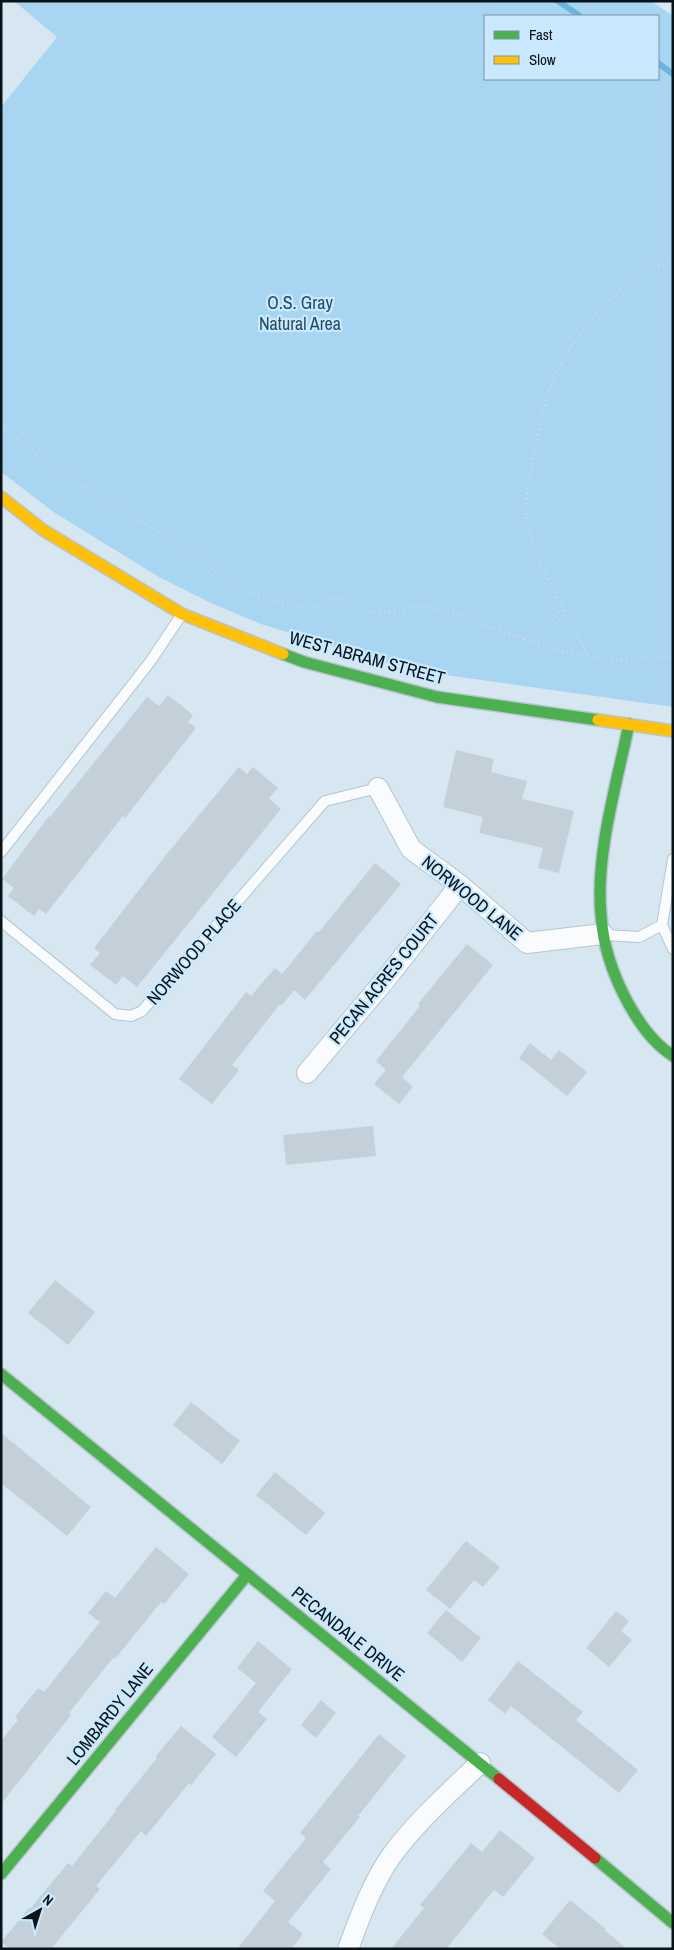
<svg xmlns="http://www.w3.org/2000/svg" width="674" height="1950" viewBox="0 0 674 1950" font-family="'Archivo Narrow',sans-serif">
<style>
.green{fill:#a7d5f2;fill-rule:evenodd}
.lines{fill:none;stroke-linecap:round;stroke-linejoin:round}
.stream{stroke:#6cb4dc;stroke-width:6}
.building{fill:#c3d0d9}
.lane-casing{stroke:#b7c5ce;stroke-width:12}
.street-casing{stroke:#b7c5ce;stroke-width:22}
.fast-casing{stroke:#b7c5ce;stroke-width:14}
.slow-casing{stroke:#b7c5ce;stroke-width:14}
.jam-casing{stroke:#b7c5ce;stroke-width:14}
.path{stroke:#d3d9dc;stroke-width:3;stroke-dasharray:1 4;stroke-linecap:butt}
.lane{stroke:#f9fbfd;stroke-width:10}
.street{stroke:#f9fbfd;stroke-width:20}
.fast{stroke:#4caf50;stroke-width:11}
.slow{stroke:#ffc107;stroke-width:11}
.jam{stroke:#c62828;stroke-width:11}
.labels{text-anchor:middle;stroke-width:4.5;stroke-linejoin:round;paint-order:stroke}
.park-label{font-size:18px;fill:#254c63;stroke:#cae9fe}
.street-label{font-size:18px;fill:#071219;stroke:#cae9fe}
</style>
<rect width="100%" height="100%" fill="#d6e7f2"/>
<!-- green -->
<path class="green" d="M14 1H651L673 16V707L438 674 373 659 261 624 211 603 159 577 55 513 1 472V107L57 37ZM485 16H658V79H485Z"/>
<g class="lines">
<!-- stream -->
<g class="stream">
<polyline points="558,1 580,16"/>
<polyline points="658,63 673,74"/>
</g>
</g>
<!-- building -->
<g class="building">
<polygon points="168,695 193,715 188,722 196,728 125,818 123,816 46,914 39,909 34,916 8,896 14,888 2,879 49,816 50,817 147,697 159,706"/>
<polygon points="456,750 494,759 491,772 527,781 522,799 574,811 559,873 538,868 543,848 479,833 483,817 443,807"/>
<polygon points="239,767 247,774 253,767 278,788 269,798 281,809 137,987 123,976 116,985 90,965 100,953 94,948 166,855"/>
<polygon points="375,863 401,884 305,1000 294,990 282,1005 280,1004 232,1065 239,1070 212,1104 179,1079 246,992 251,996 275,968 282,974 317,931 319,932"/>
<polygon points="467,944 493,965 402,1077 413,1087 399,1104 374,1084 386,1070 376,1061 420,1006 418,1004"/>
<polygon points="530,1043 551,1060 559,1050 587,1072 567,1096 519,1058"/>
<polygon points="373,1126 376,1156 286,1165 283,1135"/>
<polygon points="55,1280 95,1312 68,1345 28,1313"/>
<polygon points="191,1402 240,1441 222,1464 173,1425"/>
<polygon points="1,1433 91,1507 67,1536 1,1483"/>
<polygon points="275,1472 325,1513 306,1535 256,1495"/>
<polygon points="466,1541 500,1567 483,1587 474,1580 450,1609 426,1590"/>
<polygon points="156,1547 189,1574 164,1604 161,1602 115,1659 113,1658 69,1713 71,1715 1,1804 1,1741 18,1720 15,1717 38,1688 44,1692 100,1622 88,1613 106,1591 115,1598"/>
<polygon points="446,1610 481,1638 462,1662 427,1633"/>
<polygon points="616,1611 629,1621 621,1631 632,1640 609,1667 586,1648"/>
<polygon points="258,1641 292,1669 258,1712 267,1719 236,1757 212,1737 256,1683 237,1668"/>
<polygon points="518,1661 583,1712 576,1720 638,1770 619,1793 511,1706 505,1714 488,1700"/>
<polygon points="321,1700 336,1713 316,1738 301,1725"/>
<polygon points="181,1726 216,1754 191,1785 189,1783 146,1836 141,1831 96,1886 100,1889 51,1949 10,1949 1,1942 29,1908 30,1909 68,1863 72,1866 116,1811 115,1810 157,1758 156,1756"/>
<polygon points="379,1734 406,1756 358,1816 360,1817 323,1862 331,1869 288,1922 303,1934 291,1949 237,1949 275,1901 263,1891 306,1838 300,1833"/>
<polygon points="500,1830 535,1858 503,1897 494,1890 446,1949 391,1949 424,1908 420,1905 471,1843 482,1852"/>
<polygon points="570,1900 606,1929 604,1930 627,1949 560,1949 542,1934"/>
</g>
<g class="lines">
<defs>
<g id="lane">
<polyline points="1,852 150,662 182,614"/>
<polyline points="1,921 115,1014 131,1016 142,1011 325,801 378,788"/>
<polyline points="662,925 673,949"/>
<polyline points="606,935 639,937 662,925 673,859"/>
</g>
<g id="street">
<polyline points="378,788 411,849 460,885 527,943 603,934"/>
<polyline points="307,1073 385,980 460,885"/>
<path d="M348 1949C360 1917 372 1883 392 1855 417 1821 450 1792 480 1763"/>
</g>
<g id="fast">
<polyline points="283,654 304,662 437,697 598,720"/>
<path d="M629 724C617 783 595 855 601 915 603 945 613 975 627 1001 639 1023 652 1042 673 1056"/>
<polyline points="1,1374 499,1779"/>
<polyline points="595,1858 673,1923"/>
<polyline points="1,1874 247,1575"/>
</g>
<g id="slow">
<polyline points="1,497 43,530 182,614 283,654"/>
<polyline points="598,720 673,731"/>
</g>
<polyline id="jam" points="499,1779 595,1858"/>
</defs>
<!-- lane casing -->
<use href="#lane" class="lane-casing"/>
<!-- street casing -->
<use href="#street" class="street-casing"/>
<!-- fast casing -->
<use href="#fast" class="fast-casing"/>
<!-- slow casing -->
<use href="#slow" class="slow-casing"/>
<!-- jam casing -->
<use href="#jam" class="jam-casing"/>
<!-- path -->
<g class="path">
<path d="M673 261C663 265 650 268 641 274 602 298 557 359 545 402 539 423 535 444 532 465 528 488 523 511 529 533 532 548 539 562 546 575 559 603 573 629 588 655L610 660 662 656 673 657"/>
<path d="M1 426 46 462 127 514 193 551 230 585 264 597 302 608 320 607 329 598H342L366 612H389L422 606 442 609 523 639C540 632 550 624 561 610"/>
<polyline points="524,639 576,656 588,655"/>
</g>
<!-- lane -->
<use href="#lane" class="lane"/>
<!-- street -->
<use href="#street" class="street"/>
<!-- fast -->
<use href="#fast" class="fast"/>
<!-- slow -->
<use href="#slow" class="slow"/>
<!-- jam -->
<use href="#jam" class="jam"/>
</g>
<g class="labels">
<!-- park labels -->
<g class="park-label">
<text x="300" y="309">O.S. Gray<tspan x="300" dy="21">Natural Area</tspan></text>
</g>
<!-- street labels -->
<g class="street-label">
<text transform="translate(367 658) rotate(15)" y="6">WEST ABRAM STREET</text>
<text transform="translate(472 898) rotate(39)" y="6">NORWOOD LANE</text>
<text transform="translate(194 952) rotate(-49)" y="6">NORWOOD PLACE</text>
<text transform="translate(384 979) rotate(-51)" y="6">PECAN ACRES COURT</text>
<text transform="translate(348 1634) rotate(39)" y="6">PECANDALE DRIVE</text>
<text transform="translate(110 1714) rotate(-51)" y="6">LOMBARDY LANE</text>
</g>
</g>
<!-- border -->
<rect width="674" height="1950" fill="none" stroke="#071219" stroke-width="5"/>
<!-- legend -->
<rect x="484" y="15" width="175" height="65" fill="#cae9fe" stroke="#7c93a2"/>
<rect x="494" y="31" width="25" height="8" fill="#4caf50" stroke="#7c93a2"/>
<text x="529" y="40" font-size="15" fill="#071219">Fast</text>
<rect x="494" y="56" width="25" height="8" fill="#ffc107" stroke="#7c93a2"/>
<text x="529" y="65" font-size="15" fill="#071219">Slow</text>
<!-- north arrow -->
<g transform="translate(40 1910) rotate(39)" stroke="#cae9fe" stroke-width="4" paint-order="stroke">
<path d="M0-4L9 19L0 12L-9 19Z" fill="#071219"/>
<text y="-8" font-size="14" font-weight="bold" text-anchor="middle" fill="#071219">N</text>
</g>
</svg>
